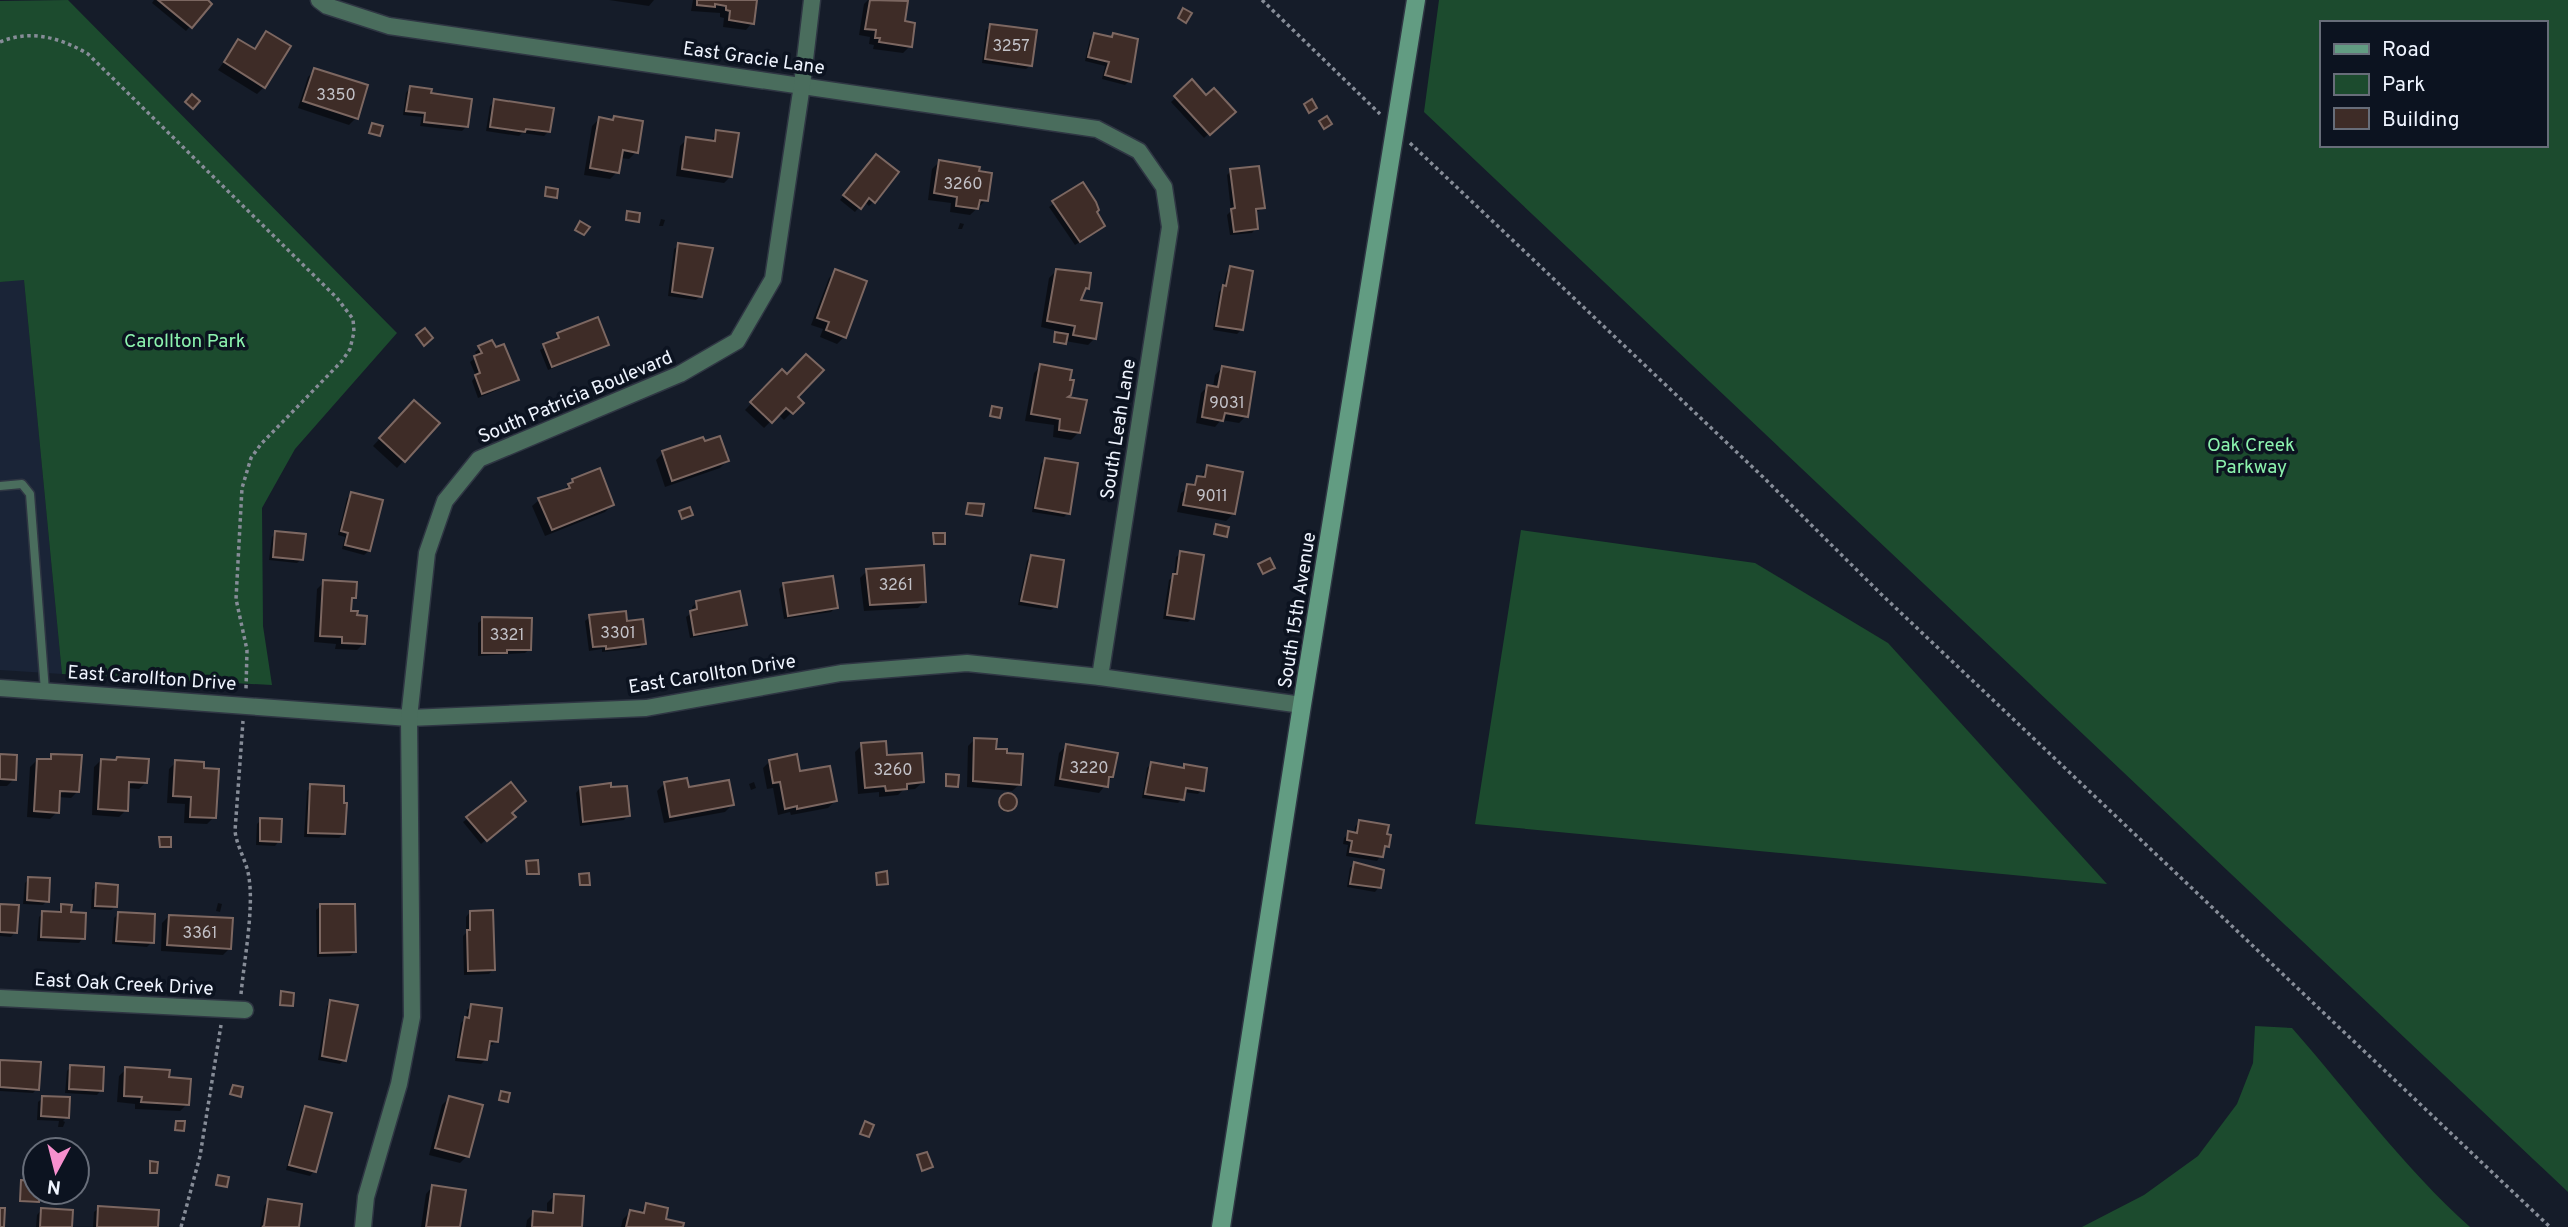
<svg xmlns="http://www.w3.org/2000/svg" width="2568" height="1227" viewBox="0 0 2568 1227" font-family="Overpass,sans-serif">
<style>
.built{fill:#1a2437}
.green{fill:#1c4b2e;fill-rule:evenodd}
.shadow{fill:#0007}
.building{fill:#3e2c27;stroke:#7c6761;stroke-width:2}
.lines{fill:none;stroke-linecap:round;stroke-linejoin:round}
.lane-casing{stroke:#2f3643;stroke-width:11}
.street-casing{stroke:#2f3643;stroke-width:19}
.secondary-casing{stroke:#2f3643;stroke-width:21}
.path{stroke:#878d98;stroke-width:3.5;stroke-dasharray:3.5 3.5;stroke-linecap:butt}
.lane{stroke:#4a6d5d;stroke-width:8}
.street{stroke:#4a6d5d;stroke-width:16}
.secondary{stroke:#629c82;stroke-width:18}
.labels{text-anchor:middle;stroke-width:7;stroke-linejoin:round;paint-order:stroke}
.number-label{font-size:16px;fill:#c3c2c8}
.street-label{font-size:19px;fill:#eff4fe;stroke:#0c1320}
.park-label{font-size:19px;fill:#8cf3ae;stroke:#0c1320}
</style>
<rect width="100%" height="100%" fill="#151c29"/>
<!-- built -->
<polygon class="built" points="24,279 62,674 0,670 0,282"/>
<!-- green -->
<g class="green">
<polygon points="68,0 397,333 295,449 262,508 263,626 272,685 62,674 24,280 0,282 0,1"/>
<path d="M1439 0H2568V1192L1424 112ZM2321 23H2545V145H2321Z"/>
<polygon points="1521,530 1755,563 1888,643 2107,884 1475,824"/>
<path d="M2255 1026 2292 1028C2350 1094 2404 1168 2470 1227H2082L2144 1195 2198 1156 2237 1104 2253 1063Z"/>
</g>
<!-- shadow -->
<g class="shadow">
<polygon points="154,0 205,0 210,4 186,31 152,3"/>
<polygon points="609,0 654,0 649,6"/>
<polygon points="693,0 755,0 752,23 746,30 723,27 724,18 720,17 720,13 691,11"/>
<polygon points="868,0 906,2 903,23 910,46 903,53 873,49 874,45 869,44 870,37 859,35 864,4"/>
<polygon points="991,26 1031,65 1026,69 982,63 986,30"/>
<polygon points="266,34 264,87 257,94 218,70 239,41 253,50"/>
<polygon points="1095,34 1110,38 1114,34 1129,81 1125,85 1102,79 1105,66 1085,61 1090,39"/>
<polygon points="315,70 356,118 349,125 298,108 308,77"/>
<polygon points="1192,82 1206,97 1233,112 1204,138 1171,102"/>
<polygon points="410,88 429,95 466,127 462,131 420,126 422,117 403,115 406,93"/>
<polygon points="495,101 549,131 544,136 522,133 519,136 486,131 490,106"/>
<polygon points="614,118 636,152 629,159 620,158 617,172 610,179 584,175 592,126 599,119 611,121"/>
<polygon points="717,132 731,176 724,183 676,176 680,146 687,139 710,142"/>
<polygon points="872,160 874,201 869,206 864,201 855,212 840,200"/>
<polygon points="939,162 986,200 970,215 950,212 951,203 928,200 932,169"/>
<polygon points="1231,171 1263,208 1255,213 1256,228 1252,233 1230,235 1227,215 1231,211 1227,175"/>
<polygon points="1082,184 1095,212 1099,230 1075,245 1049,207"/>
<polygon points="661,219 665,220 663,226 659,226"/>
<polygon points="960,223 964,224 962,229 958,229"/>
<polygon points="679,245 701,296 696,300 668,296 674,249"/>
<polygon points="1230,268 1242,329 1237,334 1213,330 1219,292 1223,288 1226,273"/>
<polygon points="836,271 844,337 837,344 820,337 823,329 811,325 829,278"/>
<polygon points="1056,271 1087,288 1079,301 1095,338 1088,345 1065,341 1063,345 1053,343 1054,335 1058,331 1041,327 1049,278"/>
<polygon points="558,334 607,344 602,349 548,370 540,350 555,342 554,339"/>
<polygon points="480,348 516,380 512,384 478,398 472,381 476,376 470,362 477,357 475,352"/>
<polygon points="1041,366 1078,433 1071,440 1053,437 1054,425 1025,421 1034,373"/>
<polygon points="1222,368 1246,416 1239,423 1221,420 1215,427 1196,423 1201,393 1208,386 1213,387 1215,375"/>
<polygon points="782,371 801,403 784,420 778,414 764,428 745,410"/>
<polygon points="407,409 437,424 397,468 373,446"/>
<polygon points="702,439 727,461 720,468 665,487 656,460 663,453"/>
<polygon points="1045,460 1068,513 1064,517 1032,512 1041,464"/>
<polygon points="1207,467 1233,514 1226,521 1177,512 1181,493 1200,478"/>
<polygon points="573,480 612,505 605,512 545,536 532,506 539,500 562,492"/>
<polygon points="351,494 369,551 364,555 342,549 345,537 338,535 347,498"/>
<polygon points="276,533 302,559 297,563 269,560 272,537"/>
<polygon points="1181,553 1192,618 1188,622 1163,619 1169,580 1174,576 1176,557"/>
<polygon points="1032,556 1056,606 1051,610 1018,605 1027,561"/>
<polygon points="867,571 925,601 918,608 864,611 860,578"/>
<polygon points="324,582 355,598 350,602 349,612 364,643 357,650 335,649 336,644 314,642 317,589"/>
<polygon points="784,584 836,607 831,612 784,619 779,589"/>
<polygon points="697,602 745,624 740,629 690,638 686,617 693,612 692,607"/>
<polygon points="590,617 626,623 644,643 640,648 602,652 602,649 589,651 585,621"/>
<polygon points="483,619 530,649 525,653 478,656 478,623"/>
<polygon points="975,739 995,751 1019,785 1012,791 967,787 968,746"/>
<polygon points="862,745 886,757 923,782 915,789 903,790 898,795 879,797 879,792 858,794 855,752"/>
<polygon points="1066,746 1112,777 1099,793 1054,786 1059,753"/>
<polygon points="0,755 14,779 7,786 0,786"/>
<polygon points="52,755 78,791 71,798 58,797 57,812 50,819 27,817 30,767 37,760 46,761"/>
<polygon points="117,758 146,782 139,789 127,788 126,810 119,817 92,815 94,767 101,760 114,761"/>
<polygon points="770,761 799,773 835,801 828,808 791,815 790,812 778,815 773,788 767,789 763,768"/>
<polygon points="176,762 202,770 214,817 207,824 184,823 185,804 167,803 169,769"/>
<polygon points="1151,764 1181,769 1185,766 1202,790 1198,794 1183,792 1182,799 1178,803 1142,798 1147,768"/>
<polygon points="754,782 756,788 751,790 749,784"/>
<polygon points="664,784 732,805 725,812 664,823 657,791"/>
<polygon points="510,785 509,821 481,844 463,822"/>
<polygon points="311,786 344,833 339,838 304,837 307,791"/>
<polygon points="580,788 610,789 628,815 624,820 580,826 576,793"/>
<circle cx="1007" cy="804" r="8"/>
<polygon points="261,820 279,841 275,846 256,845 257,824"/>
<polygon points="1359,822 1385,835 1387,846 1377,861 1346,856 1348,845 1343,844 1344,838 1349,833 1354,834 1355,827"/>
<polygon points="1355,864 1375,867 1379,887 1375,892 1347,887 1350,868"/>
<polygon points="29,879 47,901 43,905 23,904 25,883"/>
<polygon points="97,885 116,906 111,910 91,909 92,890"/>
<polygon points="218,903 222,904 220,912 216,911"/>
<polygon points="0,906 15,932 11,937 0,936"/>
<polygon points="62,906 83,938 79,943 37,941 39,917 43,913 57,913"/>
<polygon points="321,906 355,952 350,956 317,957 316,910"/>
<polygon points="470,912 493,970 489,974 464,975 463,936 466,933 466,917"/>
<polygon points="118,914 152,942 147,947 112,944 114,918"/>
<polygon points="169,916 230,948 223,955 161,951 162,923"/>
<polygon points="331,1002 344,1060 340,1064 318,1060 327,1006"/>
<polygon points="472,1005 496,1041 492,1045 488,1045 486,1059 481,1064 455,1061 461,1023 466,1018 467,1010"/>
<polygon points="0,1062 37,1089 33,1093 0,1091"/>
<polygon points="71,1066 101,1090 97,1095 65,1093 67,1071"/>
<polygon points="126,1069 167,1079 187,1104 180,1111 135,1109 135,1104 117,1102 119,1076"/>
<polygon points="43,1098 67,1117 63,1121 65,1122 63,1127 58,1127 59,1121 37,1120 38,1102"/>
<polygon points="449,1098 467,1156 460,1163 429,1155 442,1105"/>
<polygon points="305,1108 314,1171 310,1176 286,1170 301,1112"/>
<polygon points="22,1182 35,1183 35,1192 38,1192 36,1203 19,1202"/>
<polygon points="433,1186 459,1227 421,1227 426,1194"/>
<polygon points="554,1196 580,1227 526,1227 527,1220 534,1213 547,1214 547,1203"/>
<polygon points="268,1201 297,1227 260,1227 264,1206"/>
<polygon points="646,1205 664,1220 681,1227 621,1227 623,1219 630,1212 639,1214"/>
<polygon points="99,1208 156,1227 93,1227 94,1212"/>
<polygon points="41,1210 71,1227 36,1227 37,1215"/>
</g>
<!-- building -->
<g class="building">
<polygon points="158,0 208,0 212,4 192,28"/>
<polygon points="697,0 757,0 754,24 729,20 730,11 726,10 726,6 715,4 715,7 697,5"/>
<polygon points="870,0 908,1 905,21 915,23 912,47 879,42 880,38 875,38 876,30 865,29"/>
<polygon points="1183,8 1192,13 1186,23 1178,18"/>
<polygon points="990,24 1037,30 1032,66 985,59"/>
<polygon points="266,31 291,46 265,88 224,62 238,39 255,49"/>
<polygon points="1094,33 1112,37 1113,33 1138,39 1131,82 1105,75 1109,62 1088,57"/>
<polygon points="314,68 368,85 358,119 303,101"/>
<polygon points="1192,79 1206,95 1214,88 1236,112 1210,135 1174,96"/>
<polygon points="410,86 432,89 431,93 472,99 468,127 424,122 425,113 406,111"/>
<polygon points="192,94 200,101 193,109 185,102"/>
<polygon points="494,99 554,108 550,132 526,129 525,132 490,127"/>
<polygon points="1312,99 1317,108 1309,113 1304,104"/>
<polygon points="614,116 643,121 638,153 623,150 619,173 590,168 599,117 613,120"/>
<polygon points="1327,116 1332,124 1324,129 1319,121"/>
<polygon points="372,123 383,126 380,136 369,133"/>
<polygon points="716,130 739,133 732,177 682,169 686,137 715,141"/>
<polygon points="876,154 899,172 875,203 869,198 861,209 843,195"/>
<polygon points="939,160 980,167 979,171 992,173 988,201 980,200 978,209 956,206 957,197 934,193"/>
<polygon points="1259,166 1265,208 1256,209 1258,229 1234,232 1231,209 1235,208 1230,169"/>
<polygon points="1083,182 1096,202 1099,210 1097,212 1105,226 1080,242 1052,201"/>
<polygon points="546,187 558,189 557,198 545,196"/>
<polygon points="627,211 640,213 639,222 626,220"/>
<polygon points="580,221 590,227 584,235 575,230"/>
<polygon points="678,243 713,248 702,297 672,292"/>
<polygon points="1230,266 1253,271 1243,330 1216,326 1223,285 1226,286"/>
<polygon points="835,269 867,281 846,338 826,330 829,322 817,318"/>
<polygon points="1056,269 1091,273 1089,289 1086,288 1081,300 1102,303 1096,339 1073,335 1075,326 1047,321"/>
<polygon points="598,317 609,345 552,367 543,344 559,338 557,333"/>
<polygon points="425,328 433,338 424,346 416,335"/>
<polygon points="1055,332 1068,334 1066,344 1054,342"/>
<polygon points="492,340 496,347 504,344 519,380 482,394 475,375 480,373 474,356 482,353 478,346"/>
<polygon points="806,354 824,370 798,397 804,403 793,414 786,408 772,423 750,402 782,369 787,374"/>
<polygon points="1040,364 1072,370 1070,380 1074,380 1071,395 1068,397 1087,400 1080,433 1059,430 1060,419 1031,414"/>
<polygon points="1222,366 1255,372 1248,417 1225,413 1223,421 1202,417 1207,385 1218,387"/>
<polygon points="414,400 440,423 405,462 379,438"/>
<polygon points="992,406 1002,408 1000,418 990,416"/>
<polygon points="720,436 729,461 672,481 662,451 703,437 705,441"/>
<polygon points="1045,458 1078,463 1070,514 1035,508"/>
<polygon points="1207,465 1243,472 1235,514 1183,505 1187,484 1195,485 1197,476 1205,477"/>
<polygon points="600,468 614,505 552,530 538,498 570,488 568,484 573,482 572,479"/>
<polygon points="351,492 383,500 370,551 345,545 348,533 341,531"/>
<polygon points="968,503 984,504 982,516 966,514"/>
<polygon points="690,507 693,515 682,519 679,511"/>
<polygon points="1216,524 1229,527 1227,537 1214,534"/>
<polygon points="275,531 306,534 303,560 273,557"/>
<polygon points="933,533 945,533 945,544 934,544"/>
<polygon points="1180,551 1204,555 1194,619 1167,615 1173,574 1177,574"/>
<polygon points="1031,555 1064,560 1057,607 1021,601"/>
<polygon points="1270,558 1275,568 1263,574 1258,564"/>
<polygon points="924,565 926,602 870,605 866,569"/>
<polygon points="833,576 838,608 788,616 783,583"/>
<polygon points="323,580 357,582 356,598 352,598 351,611 358,611 357,615 367,616 365,644 342,643 342,637 320,636"/>
<polygon points="740,591 747,625 694,635 690,611 697,609 696,601"/>
<polygon points="626,611 627,621 643,619 646,644 606,649 606,646 593,647 589,615"/>
<polygon points="482,617 532,618 531,650 507,650 507,653 482,653"/>
<polygon points="974,738 997,739 996,749 1007,749 1007,753 1023,754 1021,785 973,781"/>
<polygon points="886,741 887,755 922,753 924,782 907,784 907,789 886,791 885,786 865,788 861,743"/>
<polygon points="1066,744 1118,753 1113,777 1109,777 1108,787 1060,779"/>
<polygon points="0,754 17,755 16,780 0,779"/>
<polygon points="51,754 82,755 79,792 60,791 59,813 34,811 37,759 51,759"/>
<polygon points="797,754 800,771 830,766 837,801 797,809 797,806 785,809 780,782 773,783 769,760"/>
<polygon points="117,757 149,759 147,783 129,782 128,811 98,809 101,759 116,760"/>
<polygon points="175,760 204,762 204,768 219,769 216,818 190,817 191,797 173,796"/>
<polygon points="1151,762 1184,768 1184,764 1207,768 1204,791 1186,788 1184,800 1145,794"/>
<polygon points="946,774 959,775 958,787 946,786"/>
<polygon points="687,778 689,787 729,780 734,805 670,817 664,782"/>
<polygon points="511,782 526,801 512,813 516,817 487,841 466,817"/>
<polygon points="611,783 611,787 627,786 630,816 583,822 580,787"/>
<polygon points="310,784 344,786 344,803 347,803 345,834 308,833"/>
<circle cx="1008" cy="802" r="9"/>
<polygon points="260,818 282,819 281,842 260,841"/>
<polygon points="1359,820 1389,825 1387,834 1391,835 1389,847 1385,846 1383,857 1350,852 1352,841 1347,840 1348,831 1357,833"/>
<polygon points="159,837 171,837 171,847 160,847"/>
<polygon points="538,860 539,874 527,874 526,861"/>
<polygon points="1354,862 1384,870 1381,888 1350,884"/>
<polygon points="887,871 888,884 877,885 876,873"/>
<polygon points="589,873 590,885 580,885 579,874"/>
<polygon points="28,877 50,878 49,902 27,900"/>
<polygon points="96,883 118,885 117,907 95,906"/>
<polygon points="0,904 19,905 17,933 0,932"/>
<polygon points="61,904 72,905 71,912 86,913 85,939 41,937 42,911 61,912"/>
<polygon points="320,904 355,904 356,952 320,953"/>
<polygon points="493,910 495,970 468,971 467,930 470,930 470,911"/>
<polygon points="118,912 155,914 154,943 116,941"/>
<polygon points="169,915 233,918 231,949 167,945"/>
<polygon points="281,991 294,993 293,1006 280,1005"/>
<polygon points="330,1000 358,1005 346,1061 322,1056"/>
<polygon points="471,1004 502,1008 498,1042 490,1041 487,1060 458,1057 465,1017 469,1018"/>
<polygon points="0,1060 41,1062 39,1090 0,1087"/>
<polygon points="70,1065 104,1067 103,1091 69,1089"/>
<polygon points="125,1067 170,1070 169,1077 191,1079 189,1105 141,1102 142,1097 124,1096"/>
<polygon points="233,1085 243,1087 241,1097 230,1094"/>
<polygon points="501,1091 510,1093 508,1102 499,1100"/>
<polygon points="42,1096 70,1097 69,1118 41,1116"/>
<polygon points="449,1096 483,1105 469,1157 435,1148"/>
<polygon points="305,1106 332,1113 316,1172 289,1165"/>
<polygon points="176,1121 185,1121 184,1131 175,1130"/>
<polygon points="865,1121 874,1125 869,1137 860,1134"/>
<polygon points="927,1152 933,1167 922,1171 917,1155"/>
<polygon points="150,1161 158,1162 157,1173 150,1173"/>
<polygon points="218,1175 229,1177 227,1187 216,1185"/>
<polygon points="21,1180 35,1181 35,1192 40,1192 39,1202 20,1201"/>
<polygon points="432,1185 466,1190 460,1227 426,1227"/>
<polygon points="554,1194 584,1196 582,1227 532,1227 533,1211 553,1213"/>
<polygon points="268,1199 302,1204 299,1227 262,1227 264,1226"/>
<polygon points="646,1203 668,1208 666,1219 684,1223 683,1227 626,1227 630,1210 644,1213"/>
<polygon points="98,1206 159,1210 158,1227 97,1227"/>
<polygon points="0,1208 5,1208 4,1227 0,1227"/>
<polygon points="41,1208 73,1210 72,1227 40,1227"/>
</g>
<g class="lines">
<defs>
<polyline id="lane" points="0,486 22,484 30,494 45,691"/>
<g id="street">
<polyline points="319,0 327,6 389,26 1097,129 1139,151 1164,187 1170,227 1100,677"/>
<polyline points="0,688 409,718 646,708 841,673 967,663 1100,677 1302,705"/>
<polyline points="0,998 245,1010"/>
<polyline points="363,1227 366,1197 399,1084 412,1017 409,718 427,553 445,501 479,459 680,374 737,341 773,279 802,85 812,0"/>
</g>
<polyline id="secondary" points="1221,1227 1302,705 1416,0"/>
</defs>
<!-- lane casing -->
<use href="#lane" class="lane-casing"/>
<!-- street casing -->
<use href="#street" class="street-casing"/>
<!-- secondary casing -->
<use href="#secondary" class="secondary-casing"/>
<!-- path -->
<g class="path">
<polyline points="1262,0 1380,114"/>
<path d="M0 42C31 29 61 38 88 54L337 298 353 319 354 332 350 349 342 361 261 444 251 458 242 488 236 599 247 650 246 689"/>
<polyline points="1410,143 1763,477 1881,594 2550,1227"/>
<path d="M241 994C244 961 254 909 249 878 247 861 237 848 235 831L243 721"/>
<polyline points="181,1227 200,1156 221,1025"/>
</g>
<!-- lane -->
<use href="#lane" class="lane"/>
<!-- street -->
<use href="#street" class="street"/>
<!-- secondary -->
<use href="#secondary" class="secondary"/>
</g>
<g class="labels">
<!-- number labels -->
<g class="number-label">
<text x="1011" y="51">3257</text>
<text x="336" y="100">3350</text>
<text x="963" y="189">3260</text>
<text x="1227" y="408">9031</text>
<text x="1212" y="501">9011</text>
<text x="896" y="590">3261</text>
<text x="618" y="638">3301</text>
<text x="507" y="640">3321</text>
<text x="1089" y="773">3220</text>
<text x="893" y="775">3260</text>
<text x="200" y="938">3361</text>
</g>
<!-- street labels -->
<g class="street-label">
<text transform="translate(754 57) rotate(8)" y="7">East Gracie Lane</text>
<text transform="translate(575 396) rotate(-23)" y="7">South Patricia Boulevard</text>
<text transform="translate(1117 429) rotate(-81)" y="7">South Leah Lane</text>
<text transform="translate(1296 610) rotate(-81)" y="7">South 15th Avenue</text>
<text transform="translate(712 673) rotate(-9)" y="7">East Carollton Drive</text>
<text transform="translate(152 677) rotate(4)" y="7">East Carollton Drive</text>
<text transform="translate(124 983) rotate(3)" y="7">East Oak Creek Drive</text>
</g>
<!-- park labels -->
<g class="park-label">
<text x="185" y="347">Carollton Park</text>
<text x="2251" y="451">Oak Creek<tspan x="2251" dy="22">Parkway</tspan></text>
</g>
</g>
<!-- legend -->
<rect x="2320" y="21" width="228" height="126" fill="#0c1320" stroke="#676d79" stroke-width="2"/>
<rect x="2334" y="44" width="35" height="10" fill="#629c82" stroke="#676d79" stroke-width="2"/>
<text x="2382" y="56" font-size="21" fill="#eff4fe">Road</text>
<rect x="2334" y="74" width="35" height="21" fill="#1c4b2e" stroke="#676d79" stroke-width="2"/>
<text x="2382" y="91" font-size="21" fill="#eff4fe">Park</text>
<rect x="2334" y="108" width="35" height="21" fill="#3e2c27" stroke="#676d79" stroke-width="2"/>
<text x="2382" y="126" font-size="21" fill="#eff4fe">Building</text>
<!-- north arrow -->
<g transform="translate(56 1171) rotate(187)"><circle r="33" fill="#0c1320" stroke="#676d79" stroke-width="2"/>
<path d="M0-5L12 26L0 18L-12 26Z" fill="#f790ce"/>
<text y="-10" font-size="19" font-weight="bold" text-anchor="middle" fill="#eff4fe">N</text>
</g>
</svg>
